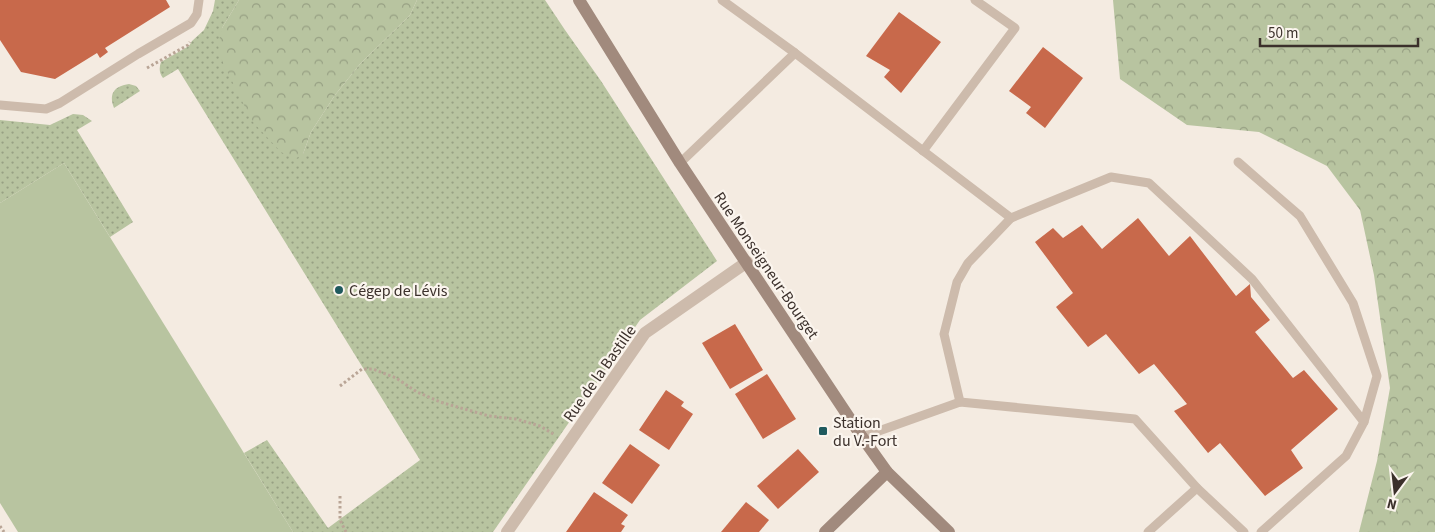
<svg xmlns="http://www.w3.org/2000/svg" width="1435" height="532" viewBox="0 0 1435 532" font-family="'Source Sans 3',sans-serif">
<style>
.green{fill:url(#green-dots)}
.forest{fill:url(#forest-crowns)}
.pitch{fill:#b8c4a0}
.building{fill:#c8694b}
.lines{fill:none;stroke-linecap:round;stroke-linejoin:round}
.path{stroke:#b9a596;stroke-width:3;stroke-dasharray:2.5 2.5;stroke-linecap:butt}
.lane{stroke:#cdbbac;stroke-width:9}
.street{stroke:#cdbbac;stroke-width:12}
.secondary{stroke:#a18a7d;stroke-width:12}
.poi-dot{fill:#1f5a5e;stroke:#fbf5ee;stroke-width:2}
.labels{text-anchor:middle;stroke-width:4.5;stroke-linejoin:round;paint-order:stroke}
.street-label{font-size:16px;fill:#3b302b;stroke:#fbf5ee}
.poi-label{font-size:16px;fill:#3b302b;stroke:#fbf5ee;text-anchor:start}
</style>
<defs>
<pattern id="green-dots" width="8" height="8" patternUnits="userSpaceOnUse" patternTransform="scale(1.25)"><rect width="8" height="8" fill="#b8c4a0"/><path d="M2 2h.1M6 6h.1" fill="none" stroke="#97a083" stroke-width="1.8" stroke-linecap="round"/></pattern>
<pattern id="forest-crowns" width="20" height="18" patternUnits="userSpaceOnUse" patternTransform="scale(1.25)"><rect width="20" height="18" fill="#b8c4a0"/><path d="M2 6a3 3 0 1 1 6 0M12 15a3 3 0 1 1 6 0" fill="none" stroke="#97a083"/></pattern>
</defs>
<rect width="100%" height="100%" fill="#f4ebe1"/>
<!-- green -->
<g class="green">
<path d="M215 0H239L222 28 303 154 311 132 335 95 360 64 410 15 417 0H545L565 30 601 81 717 261 640 320 493 532H293L244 453 267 440 328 528 420 460 178 69 163 78C159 73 159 68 161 62L189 46 192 41 204 30 213 11Z"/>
<path d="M129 84 136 86 140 91 114 108C108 93 115 86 129 84Z"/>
<polygon points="73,114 83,115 92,121 77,130 133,222 110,237 64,163 0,203 0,120 50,125"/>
</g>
<!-- forest -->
<g class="forest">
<polygon points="239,0 417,0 410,15 360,64 335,95 311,132 303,154 295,159 281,152 252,121 222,61 218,45 222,28"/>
<polygon points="1113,0 1435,0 1435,532 1359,532 1377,461 1390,388 1374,275 1360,210 1327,166 1259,132 1187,125 1120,79"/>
</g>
<!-- pitch -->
<polygon class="pitch" points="64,163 293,532 18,532 0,503 0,203"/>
<!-- building -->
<g class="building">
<polygon points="0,0 166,0 170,7 105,48 108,52 100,58 97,53 55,79 21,72 0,40"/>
<polygon points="899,12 941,42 901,93 884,77 890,70 866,56"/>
<polygon points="1043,47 1083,78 1045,128 1026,113 1031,107 1009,91"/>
<polygon points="1138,218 1169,256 1190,236 1236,296 1250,284 1251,297 1270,320 1255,332 1293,378 1304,370 1338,409 1291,450 1303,468 1265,496 1220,443 1208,453 1174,411 1187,404 1154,364 1139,374 1106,334 1088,347 1056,307 1073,293 1035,242 1053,228 1063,238 1082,225 1102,249"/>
<polygon points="735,324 763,370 730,389 702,343"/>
<polygon points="767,374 796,419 763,439 735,394"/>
<polygon points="666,390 684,402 681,406 693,414 669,450 639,430"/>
<polygon points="630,444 660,465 632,504 602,483"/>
<polygon points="798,449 819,472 778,509 757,486"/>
<polygon points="594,492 628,515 621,524 625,526 621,532 566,532"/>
<polygon points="746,502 769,520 759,532 721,532"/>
</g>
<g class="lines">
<!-- path -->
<g class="path">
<polyline points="147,68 188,45 190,42"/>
<polyline points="340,386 362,369 373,369 396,378 417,392 440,402 489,416 516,419 540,426 555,435"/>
<polyline points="340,496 340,520 346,532"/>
<polyline points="0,526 4,532"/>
</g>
<!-- lane -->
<g class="lane">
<polyline points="722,0 795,53 1011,218"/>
<polyline points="0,105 46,109 60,103 138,54 191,23 197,14 199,0"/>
<polyline points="923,151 1015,28 975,0"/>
<polyline points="1238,162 1300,216 1353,303 1377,376 1364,422 1346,456 1261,532"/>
<polyline points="680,163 795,53"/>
<polyline points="960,402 944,334 957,282 968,263 1011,218 1111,177 1149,183 1252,279 1364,422"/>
<polyline points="862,437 960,402 1135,419 1197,488 1244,532"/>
<polyline points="1148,532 1197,488"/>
</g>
<!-- street -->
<polyline class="street" points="507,532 645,333 747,262"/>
<!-- secondary -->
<g class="secondary">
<polyline points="579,0 680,163 862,437 887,472 949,532"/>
<polyline points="825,532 887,472"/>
</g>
</g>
<!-- markers -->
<g class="poi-dot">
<circle cx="339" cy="290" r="5"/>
<rect x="818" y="426" width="10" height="10" rx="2.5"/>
</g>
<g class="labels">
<!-- street labels -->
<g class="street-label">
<text transform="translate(767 265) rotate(56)" y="6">Rue Monseigneur-Bourget</text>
<text transform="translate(599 373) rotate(-55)" y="6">Rue de la Bastille</text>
</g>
<!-- poi labels -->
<g class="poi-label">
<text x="349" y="296">Cégep de Lévis</text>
<text x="833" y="428">Station<tspan x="833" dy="18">du V.-Fort</tspan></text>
</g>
</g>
<!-- north arrow -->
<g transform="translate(1395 492) rotate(195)" stroke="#fbf5ee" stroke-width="4" paint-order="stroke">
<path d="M0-4L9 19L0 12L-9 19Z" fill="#3b302b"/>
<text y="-8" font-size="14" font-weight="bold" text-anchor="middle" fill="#3b302b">N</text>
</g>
<!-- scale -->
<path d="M1260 38v8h158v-8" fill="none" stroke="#3b302b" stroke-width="2.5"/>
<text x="1268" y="38" font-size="15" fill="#3b302b" stroke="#fbf5ee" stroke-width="4" paint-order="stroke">50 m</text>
</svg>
